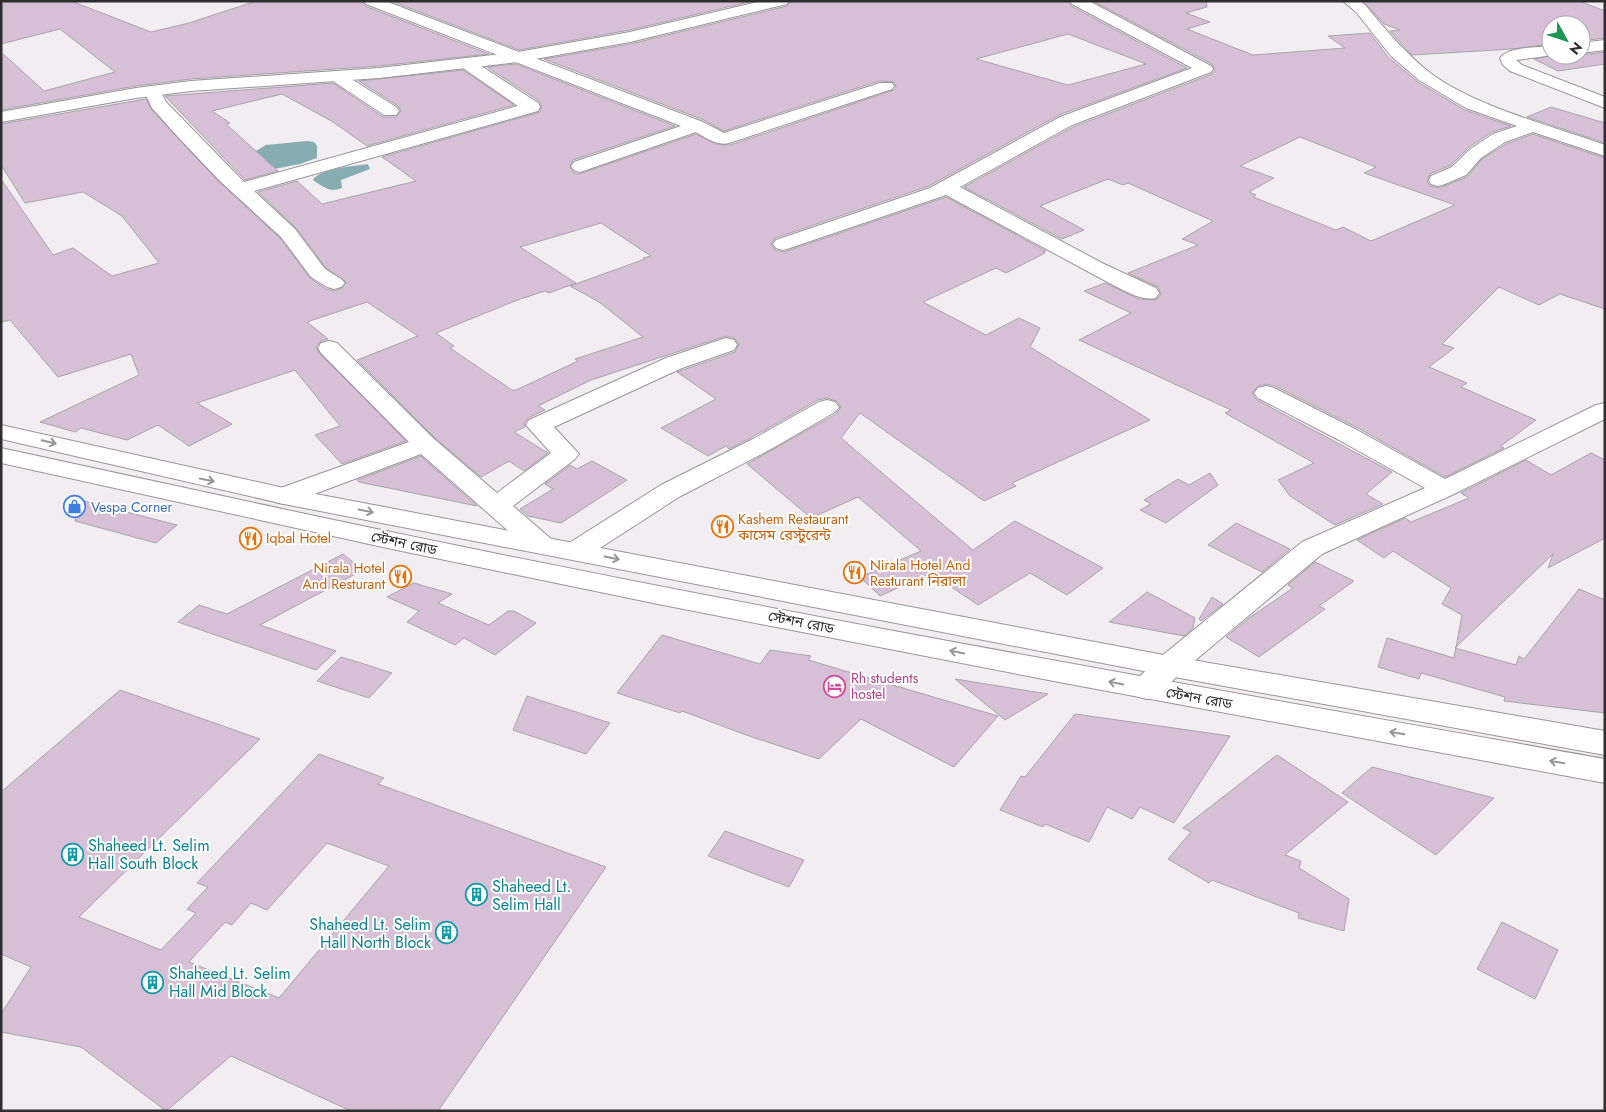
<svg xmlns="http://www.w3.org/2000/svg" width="1606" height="1112" viewBox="0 0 1606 1112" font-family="Jost,'Noto Sans Bengali',sans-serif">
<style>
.water{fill:#86adb2}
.building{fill:#d7bfd7;stroke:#a8a5a8;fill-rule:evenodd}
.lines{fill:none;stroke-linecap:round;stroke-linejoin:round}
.minor-casing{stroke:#989498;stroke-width:2}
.major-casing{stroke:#989498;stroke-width:2}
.minor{fill:#fff;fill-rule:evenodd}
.major{fill:#fff;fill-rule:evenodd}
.oneway{stroke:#979697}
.labels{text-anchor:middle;stroke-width:4;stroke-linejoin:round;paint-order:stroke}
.shop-label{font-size:14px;fill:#366cbe;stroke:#fff;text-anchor:start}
.food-label{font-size:14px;fill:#c56008;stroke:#fff;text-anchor:start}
.street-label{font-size:14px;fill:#2f2e2f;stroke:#fff}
.hotel-label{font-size:14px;fill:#b23c85;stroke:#fff;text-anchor:start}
.near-culture-label{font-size:16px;fill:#0d838f;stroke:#fff;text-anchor:start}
</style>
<rect width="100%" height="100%" fill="#f1edf0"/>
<!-- water -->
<g class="water">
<polygon points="307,141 314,142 317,146 317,158 300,164 264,171 254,152 266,145"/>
<path d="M368 164 370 169 341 180 342 188C329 193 324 187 313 180 320 168 355 166 368 164Z"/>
</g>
<!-- building -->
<g class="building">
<polygon points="1,1 71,1 151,32 189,23 256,1 362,1 365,6 489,54 379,66 191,79 136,86 1,110 1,52 44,91 115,72 60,29 1,44"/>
<polygon points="391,1 753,1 630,30 519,50"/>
<path d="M791 1H1068L1071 6 1187 68 1059 115 929 186 775 238 771 244 775 250 784 252 946 197 1046 251 1043 252 1045 253 1006 273 996 268 923 302 986 335 1019 318 1040 328 1030 347 1150 420 1012 483 1016 486 984 501 860 413 841 438 973 550 1015 521 1103 568 1067 595 1030 573 978 605 931 573 880 596 860 577 921 551 858 497 811 518 747 464 836 414 841 407 836 401 827 398 818 400 752 437 729 449 726 446 708 456 661 428 716 399 677 372 735 352 739 344 734 338 726 336 591 380 538 406 545 410 528 418 524 424 525 427 514 432 548 453 524 471 509 461 481 477 435 438 357 360 418 336 367 302 307 322 328 339 321 341 316 347 320 354 406 441 342 464 315 435 340 426 295 370 197 403 232 424 189 446 158 425 127 440 81 428 75 432 40 422 139 375 131 354 58 377 10 320 1 322V179L53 255 73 248 112 276 159 263 122 216 83 192 25 203 1 165V124L146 99 151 109 218 181 280 238 310 278 326 289 335 291 342 288 346 282 326 268 296 228 258 192 297 181 322 204 416 181 382 157 540 112 542 106 539 101 487 67 516 64 675 126 573 160 570 167 573 172 579 174 696 134 716 144 730 145 894 90 896 87 894 82 879 81 724 131 704 120 544 59 630 44 787 6ZM1068 34 1146 64 1068 85 976 59ZM601 223 651 256 643 258 645 259 570 286 599 302 643 337 575 359 578 361 516 390H512L450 348 454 346 436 333 520 299 545 291 549 293 576 283 520 247Z"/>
<path d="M1093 1H1206L1207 7 1186 13 1210 22 1187 29 1253 55 1345 48 1328 36 1370 33 1388 57 1418 82 1465 110 1511 126 1492 132 1468 148 1451 165 1430 174 1427 181 1430 186 1439 188 1467 177 1482 159 1506 144 1533 134 1605 158V309L1560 294 1539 305 1499 287 1442 344 1454 348 1429 367 1467 383 1461 387 1536 420 1501 446 1504 448 1445 477 1358 428 1275 386 1266 384 1258 386 1252 393 1257 400 1392 472 1366 494 1383 504 1335 525 1290 496 1278 480 1314 463 1225 413 1231 410 1079 340 1131 313 1084 291 1105 283 1139 299 1156 300 1161 294 1158 287 1128 273 1198 245 1182 239 1213 221 1128 183 1123 185 1108 179 1040 206 1084 230 1062 239 964 187 1073 127 1212 74 1215 70 1212 64ZM1300 137 1376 167 1364 173 1455 205 1371 241 1343 227 1336 230 1253 197 1256 195 1249 192 1274 178 1240 166Z"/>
<polygon points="1363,1 1579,1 1605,11 1605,38 1581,41 1581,25 1551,25 1551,44 1512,49 1412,55 1390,31 1400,30 1384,24"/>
<polygon points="1605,52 1605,64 1558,71 1534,59 1556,55 1581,55"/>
<polygon points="463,70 514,105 367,146 333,122 282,94 212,111 230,123 226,124 278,171 245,180 165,96 333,83 383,117 396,117 401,111 398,106 359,81"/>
<polygon points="1551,107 1605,123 1605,143 1527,117"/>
<polygon points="1591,453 1605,460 1605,538 1548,568 1553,554 1455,648 1516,665 1519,656 1524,659 1579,589 1605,600 1605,713 1504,701 1505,697 1421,673 1419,679 1378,667 1387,638 1454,658 1462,615 1442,604 1451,588 1393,551 1384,558 1357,540 1405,518 1411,522 1469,498 1461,493 1526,460 1551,475"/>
<polygon points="421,456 477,506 359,482 357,480"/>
<polygon points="592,461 627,480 561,523 528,516 520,509 553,489 545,484 570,465 577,469"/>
<polygon points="1210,473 1218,485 1166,523 1140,510 1151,504 1144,500 1178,479 1189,485"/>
<polygon points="80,500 177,525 156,543 75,521"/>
<polygon points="1236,523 1290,549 1262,572 1208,545"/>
<polygon points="343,554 363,570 260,625 336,651 316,670 178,622 199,605 227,614"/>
<polygon points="1315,562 1354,581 1319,606 1325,609 1259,657 1226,637 1249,618 1293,588 1288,585"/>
<polygon points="414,583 452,594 438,603 489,625 508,611 514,611 536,623 495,655 464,638 455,645 407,622 419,611 387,597"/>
<polygon points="1147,592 1195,618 1193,628 1184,636 1109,622"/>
<polygon points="1212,597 1223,604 1201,621 1199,619"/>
<polygon points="662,635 760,664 770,650 811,656 808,660 998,716 954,767 861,719 819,759 749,736 682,711 680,713 617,693"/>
<polygon points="341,657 361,663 392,673 369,698 317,681"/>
<polygon points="955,679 1048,694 1005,720"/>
<path d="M120 690 260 739 79 917 161 950 196 913 187 909 208 887 197 883 319 754 384 778 378 784 606 867 438 1111H351L231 1056 166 1111 81 1047 1 1032V1014L31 967 1 954V792ZM327 843 389 866 279 998 189 962 225 922 232 925 251 903 267 910Z"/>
<polygon points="527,696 610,723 586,754 513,730"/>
<polygon points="1075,714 1230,736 1174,823 1140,807 1132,819 1107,807 1089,842 1045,824 1043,827 1000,810 1021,776 1025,777"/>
<polygon points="1277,755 1348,802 1285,855 1301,861 1299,868 1349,899 1344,931 1298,918 1299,913 1212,880 1209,883 1168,859 1191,832 1183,828"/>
<polygon points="1372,767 1494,798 1436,855 1342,793"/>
<polygon points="725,831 804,860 789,887 708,856"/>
<polygon points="1502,922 1558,950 1535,999 1477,969"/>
</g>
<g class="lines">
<defs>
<g id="minor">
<path d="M364 1H385L703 122 724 133 880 83H892L894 86 892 89 729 143C717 146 706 138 696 132L580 172 574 170 571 166 574 162 681 126 366 4Z"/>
<path d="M1070 1H1089L1211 66 1213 69 1211 72 1072 125 960 187 1104 264 1156 288 1159 293 1156 298C1141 301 1128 292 1115 286L946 195 790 248 783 250 776 248 773 244 776 240 930 188 1060 117 1192 68 1072 4Z"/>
<path d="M1343 1H1360L1366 6C1386 30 1405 53 1429 72 1473 106 1552 126 1605 145V156L1533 132 1505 142 1481 158 1466 175 1445 184 1438 186 1431 184 1429 180 1431 176 1452 167 1469 150 1493 134 1517 126 1466 108 1419 80 1391 56 1356 12Z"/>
<polygon points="1605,40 1605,50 1581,53 1581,43"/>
<path d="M1551 46V55H1554L1516 60 1522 65 1605 97V108L1510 71 1503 65 1500 58C1509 46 1537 48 1551 46Z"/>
<polygon points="466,58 472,60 538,103 540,107 538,111 254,191 295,229 325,269 341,279 345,283 341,287 334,289 327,287 311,277 281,237 219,180 178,137 152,108 144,91 146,87 158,87 166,102 244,182 518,106 460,66 458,63 460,60"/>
<polygon points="336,71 342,73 396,107 399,111 396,115 384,115 330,79 328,76 330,73"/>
<polygon points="726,338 734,340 737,345 734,350 682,368 554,427 579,454 575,459 513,506 550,538 554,544 550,550 540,552 530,550 421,454 293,502 284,504 275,502 271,496 275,490 409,442 321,353 318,348 321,343 329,341 337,343 434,439 497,493 551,453 526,425 529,420 666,358"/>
<polygon points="1266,386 1274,388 1357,430 1445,479 1596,405 1605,403 1605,419 1454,494 1322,554 1180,673 1158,696 1147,699 1136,696 1132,688 1136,680 1158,659 1302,542 1425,488 1339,440 1258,398 1254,393 1258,388"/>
<polygon points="827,400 835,402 839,407 835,412 771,449 679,497 586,557 576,560 566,557 562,551 566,545 661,485 753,439 819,402"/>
</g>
<g id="major">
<polygon points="762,1 789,1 787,4 630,42 518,62 379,78 191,91 136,98 1,122 1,112 136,88 191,81 379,68 518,52 630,32"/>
<polygon points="1,425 284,488 1169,656 1605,731 1605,755 1169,676 284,504 1,439"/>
<path d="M1 448C154 481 306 515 459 546 839 624 1222 691 1605 759V783L1064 683 658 604 392 549 1 463Z"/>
</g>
</defs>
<!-- minor casing -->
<use href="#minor" class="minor-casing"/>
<!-- major casing -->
<use href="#major" class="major-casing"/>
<!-- minor -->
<use href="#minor" class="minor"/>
<!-- major -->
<use href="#major" class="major"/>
</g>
<!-- one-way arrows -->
<defs><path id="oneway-shaft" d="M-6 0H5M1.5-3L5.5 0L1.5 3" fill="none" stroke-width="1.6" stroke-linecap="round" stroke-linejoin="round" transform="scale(1.25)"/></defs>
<g class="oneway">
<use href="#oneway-shaft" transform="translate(49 442) rotate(13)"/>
<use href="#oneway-shaft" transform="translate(207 480) rotate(12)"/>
<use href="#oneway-shaft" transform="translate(366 511) rotate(11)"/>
<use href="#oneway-shaft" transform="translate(612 558) rotate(11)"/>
<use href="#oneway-shaft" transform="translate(957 652) rotate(-169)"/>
<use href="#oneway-shaft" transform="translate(1116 683) rotate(-169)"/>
<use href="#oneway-shaft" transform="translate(1397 733) rotate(-170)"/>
<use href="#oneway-shaft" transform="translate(1557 762) rotate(-170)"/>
</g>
<!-- icons -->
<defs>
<symbol id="shop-ring" viewBox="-11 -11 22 22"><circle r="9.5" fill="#fff" stroke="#3f7fe0" stroke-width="1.5"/><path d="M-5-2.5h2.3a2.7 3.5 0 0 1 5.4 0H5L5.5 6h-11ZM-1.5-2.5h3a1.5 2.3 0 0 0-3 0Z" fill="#3f7fe0"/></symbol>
<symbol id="restaurant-ring" viewBox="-11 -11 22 22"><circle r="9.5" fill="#fff" stroke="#e8710a" stroke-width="1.5"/><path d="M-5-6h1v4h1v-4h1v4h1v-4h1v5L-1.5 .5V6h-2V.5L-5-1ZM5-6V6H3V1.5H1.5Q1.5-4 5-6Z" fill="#e8710a"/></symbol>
<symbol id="hotel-ring" viewBox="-11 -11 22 22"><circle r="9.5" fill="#fff" stroke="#d1479c" stroke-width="1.5"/><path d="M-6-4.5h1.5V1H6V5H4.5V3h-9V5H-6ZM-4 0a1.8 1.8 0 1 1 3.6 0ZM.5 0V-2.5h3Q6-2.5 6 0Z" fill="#d1479c"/></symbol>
<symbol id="building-ring" viewBox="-11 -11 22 22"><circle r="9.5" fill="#fff" stroke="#0f9aa8" stroke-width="1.5"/><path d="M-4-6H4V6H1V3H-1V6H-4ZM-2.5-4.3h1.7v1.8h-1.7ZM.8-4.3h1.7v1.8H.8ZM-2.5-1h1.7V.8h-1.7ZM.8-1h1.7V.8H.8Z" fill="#0f9aa8"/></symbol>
</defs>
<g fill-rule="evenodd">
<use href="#shop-ring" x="62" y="494" width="25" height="25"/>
<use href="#restaurant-ring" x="710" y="514" width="25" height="25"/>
<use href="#restaurant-ring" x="238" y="526" width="25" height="25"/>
<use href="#restaurant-ring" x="842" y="560" width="25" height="25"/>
<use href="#restaurant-ring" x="388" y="564" width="25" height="25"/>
<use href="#hotel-ring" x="822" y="674" width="25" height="25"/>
<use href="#building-ring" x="60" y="842" width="25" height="25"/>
<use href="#building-ring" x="464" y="882" width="25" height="25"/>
<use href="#building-ring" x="434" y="920" width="25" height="25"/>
<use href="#building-ring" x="140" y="970" width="25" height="25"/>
</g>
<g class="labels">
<!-- shop labels -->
<g class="shop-label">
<text x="91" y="512">Vespa Corner</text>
</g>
<!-- food labels -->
<g class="food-label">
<text x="738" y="524">Kashem Restaurant<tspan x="738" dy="16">কাসেম রেস্টুরেন্ট</tspan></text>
<text x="266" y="543">Iqbal Hotel</text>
<text x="870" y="570">Nirala Hotel And<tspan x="870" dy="16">Resturant নিরালা</tspan></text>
<text x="385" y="573" text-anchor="end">Nirala Hotel<tspan x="385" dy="16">And Resturant</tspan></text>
</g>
<!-- street labels -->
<g class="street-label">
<text transform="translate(404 543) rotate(12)" y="5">স্টেশন রোড</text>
<text transform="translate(801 622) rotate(11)" y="5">স্টেশন রোড</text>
<text transform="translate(1199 698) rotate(10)" y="5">স্টেশন রোড</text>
</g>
<!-- hotel labels -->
<g class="hotel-label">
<text x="851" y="683">Rh students<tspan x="851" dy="16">hostel</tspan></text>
</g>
<!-- near-culture labels -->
<g class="near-culture-label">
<text x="88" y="851">Shaheed Lt. Selim<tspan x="88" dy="18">Hall South Block</tspan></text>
<text x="492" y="892">Shaheed Lt.<tspan x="492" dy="18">Selim Hall</tspan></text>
<text x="431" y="930" text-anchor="end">Shaheed Lt. Selim<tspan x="431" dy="18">Hall North Block</tspan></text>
<text x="169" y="979">Shaheed Lt. Selim<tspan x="169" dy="18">Hall Mid Block</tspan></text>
</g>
</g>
<!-- border -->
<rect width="1606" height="1112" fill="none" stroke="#2f2e2f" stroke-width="5"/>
<!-- north arrow -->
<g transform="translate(1566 40) rotate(130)"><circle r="24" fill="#ffffff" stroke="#acabac"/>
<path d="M0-4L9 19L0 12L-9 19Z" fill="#1e9550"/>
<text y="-8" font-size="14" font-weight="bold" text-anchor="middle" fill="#2f2e2f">N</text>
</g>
</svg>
